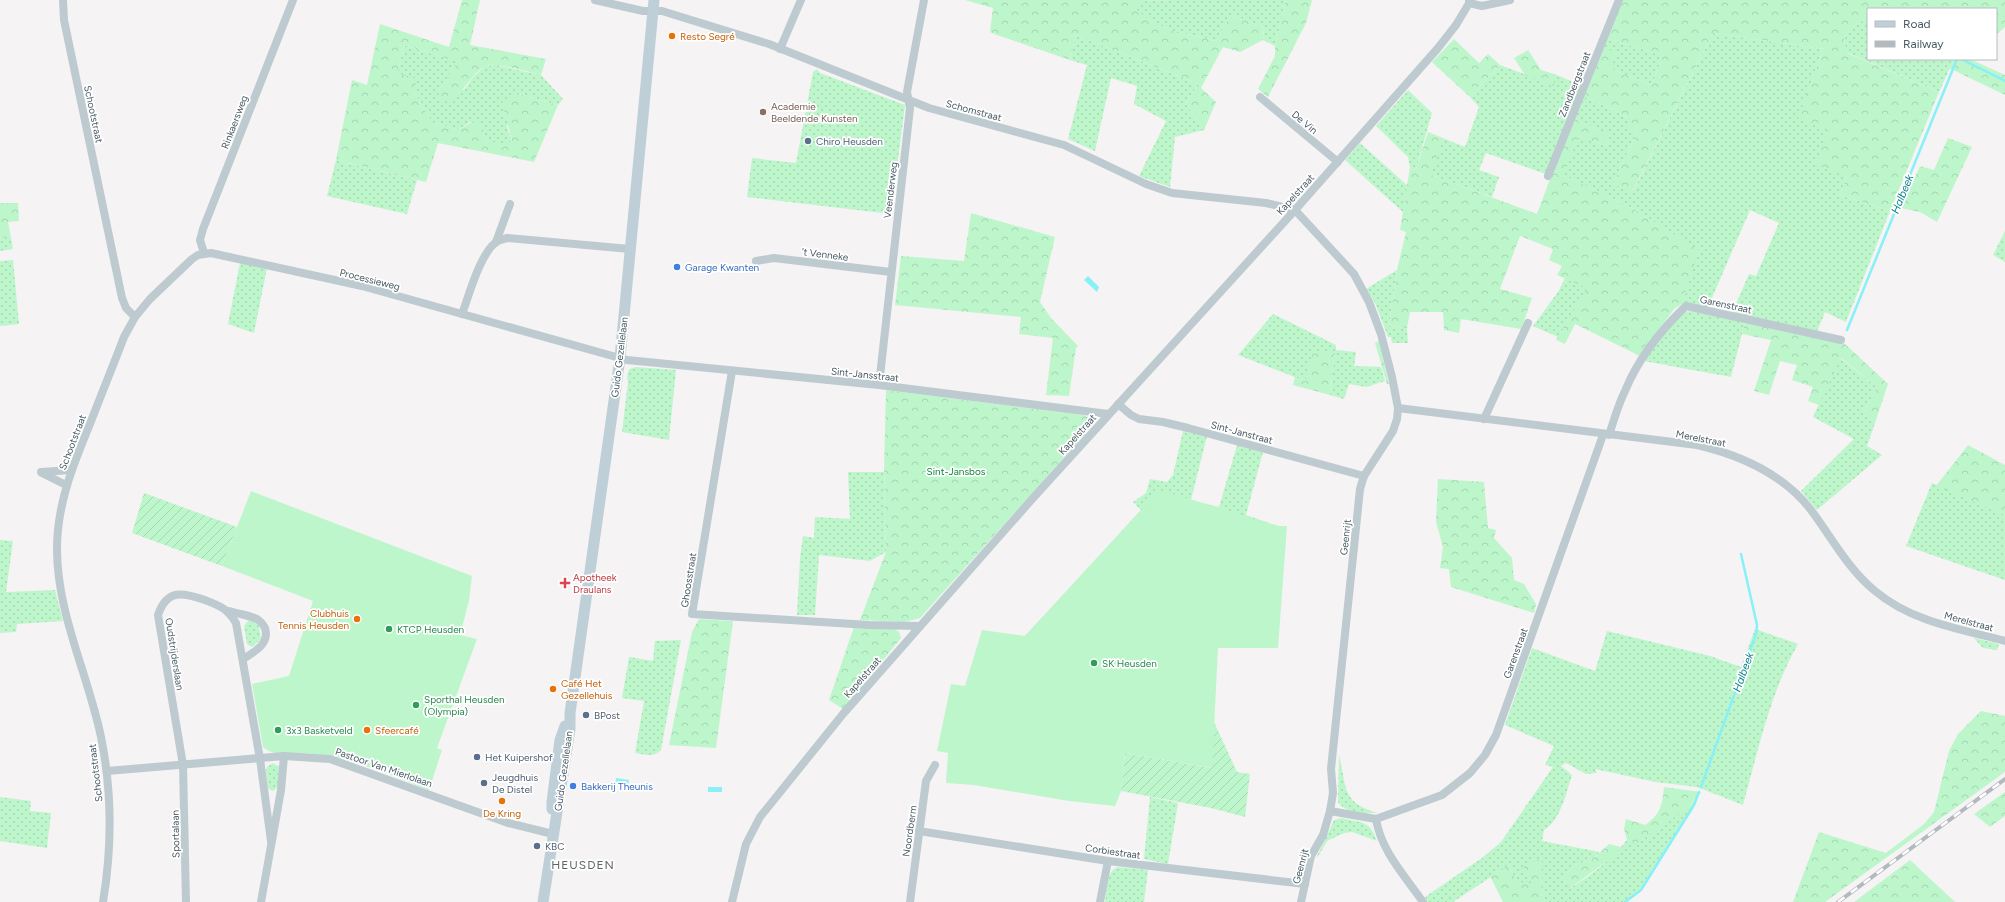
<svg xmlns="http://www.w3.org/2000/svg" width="2005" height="902" viewBox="0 0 2005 902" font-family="Figtree,sans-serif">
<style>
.grass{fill:url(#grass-dots)}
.forest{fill:url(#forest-crowns)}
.garden{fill:url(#garden-furrows)}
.pitch{fill:#bef6cc}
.water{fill:#87f1f7}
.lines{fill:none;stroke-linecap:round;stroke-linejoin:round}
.stream{stroke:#87f1f7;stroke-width:2.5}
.minor{stroke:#bdcad0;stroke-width:8}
.secondary{stroke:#bfcfd8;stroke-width:11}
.rail-casing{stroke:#b4b9be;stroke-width:4}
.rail{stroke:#fff;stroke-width:2.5;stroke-dasharray:8;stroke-linecap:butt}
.food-dot{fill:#e8710a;stroke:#fff;stroke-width:1.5}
.education-dot{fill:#8d6e63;stroke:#fff;stroke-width:1.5}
.service-dot{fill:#5c6f8a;stroke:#fff;stroke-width:1.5}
.shop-dot{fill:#3f7fe0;stroke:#fff;stroke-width:1.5}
.health-dot{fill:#e0444e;stroke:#fff;stroke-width:1.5}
.leisure-dot{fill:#2e9e5b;stroke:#fff;stroke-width:1.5}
.labels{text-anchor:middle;stroke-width:3.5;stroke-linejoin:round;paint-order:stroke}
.food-label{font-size:10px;fill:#c56008;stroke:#fff;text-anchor:start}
.street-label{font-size:10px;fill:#485a63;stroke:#fff}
.education-label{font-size:10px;fill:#785e54;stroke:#fff;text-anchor:start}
.service-label{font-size:10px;fill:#4e5e75;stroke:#fff;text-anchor:start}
.shop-label{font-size:10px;fill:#366cbe;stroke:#fff;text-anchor:start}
.park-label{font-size:10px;fill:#0c8437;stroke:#fff}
.health-label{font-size:10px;fill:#be3a42;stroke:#fff;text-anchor:start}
.leisure-label{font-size:10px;fill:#27864d;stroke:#fff;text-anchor:start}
.water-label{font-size:11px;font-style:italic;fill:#05828a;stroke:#fff}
.quarter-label{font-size:12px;letter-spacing:1px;fill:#5e6569;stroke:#fff}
</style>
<defs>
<pattern id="grass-dots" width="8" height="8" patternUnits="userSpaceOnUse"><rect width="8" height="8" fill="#bef6cc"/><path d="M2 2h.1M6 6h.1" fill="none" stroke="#a5d5b2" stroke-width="1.8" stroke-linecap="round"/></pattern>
<pattern id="forest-crowns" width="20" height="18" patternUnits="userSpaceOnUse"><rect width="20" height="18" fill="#bef6cc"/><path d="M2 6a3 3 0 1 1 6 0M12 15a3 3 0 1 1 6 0" fill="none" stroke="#a5d5b2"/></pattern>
<pattern id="garden-furrows" width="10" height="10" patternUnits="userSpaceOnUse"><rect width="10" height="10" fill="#bef6cc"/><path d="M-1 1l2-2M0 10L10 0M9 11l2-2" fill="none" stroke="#a5d5b2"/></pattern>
</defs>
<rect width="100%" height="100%" fill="#f5f3f3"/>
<!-- grass -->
<g class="grass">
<path d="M1172 0H1286L1275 46 1263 40 1264 28 1231 14 1216 41C1190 34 1157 30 1136 10L1139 1Z"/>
<polygon points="1868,17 1868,59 1954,59 1939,92 1846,52 1844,39 1854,26"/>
<polygon points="1713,33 1823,49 1799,118 1828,130 1847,177 1840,195 1890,211 1846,322 1825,312 1817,332 1732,313 1749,274 1756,276 1779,223 1750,210 1708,307 1682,304 1698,250 1627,205 1562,175 1579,136 1606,146 1610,135 1573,118 1583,96 1630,118 1637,132 1613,184 1633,191"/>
<polygon points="1076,35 1198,84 1186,104 1204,130 1175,137 1170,187 1139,176 1166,121 1134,104 1137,86 1111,78 1095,151 1068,139 1087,65 1070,60"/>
<polygon points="1604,38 1663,55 1652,85 1611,69 1603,48"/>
<polygon points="404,45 459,62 438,91 464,90 473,77 485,66 496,65 541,75 563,99 558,105 519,94 507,127 512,141 505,145 486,141 482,126 470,122 458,130 432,122 414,92 397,73"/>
<polygon points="1500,65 1554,85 1554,74 1581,85 1546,174 1486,153 1479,170 1499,177 1492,197 1430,175 1443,138 1465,147 1479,107 1470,97"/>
<polygon points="817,69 820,73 905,105 891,214 747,197 752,158 796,163 813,72"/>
<polygon points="1408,90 1432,113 1416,169 1410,167 1408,157 1376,126"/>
<polygon points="1360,143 1408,186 1403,212 1345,160"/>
<polygon points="336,160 417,180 407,214 327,196"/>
<polygon points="2005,231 2005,262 1993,255"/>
<polygon points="11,237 13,249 0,251 0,238"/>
<polygon points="13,260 19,324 0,326 0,261"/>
<polygon points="240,263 267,268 254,333 228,324"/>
<polygon points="1397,270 1389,326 1407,328 1408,343 1392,343 1391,337 1388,337 1375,303 1366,289"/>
<polygon points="1565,278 1588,288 1558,337 1533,326 1558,292"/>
<polygon points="1689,311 1745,322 1731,377 1644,361 1678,315"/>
<polygon points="1273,314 1336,345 1336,350 1356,352 1354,366 1381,367 1385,381 1366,387 1349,384 1344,399 1330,395 1335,352 1305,381 1238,355"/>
<polygon points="1840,358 1877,387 1863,414 1875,423 1867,446 1882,455 1817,510 1801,491 1854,439 1813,417"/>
<polygon points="636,367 676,370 669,440 622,432 628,382 627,376 629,369"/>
<polygon points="1183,431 1207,436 1191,500 1219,507 1237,445 1263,452 1246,515 1278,526 1287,526 1025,636 1141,510 1133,502 1146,493 1150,479 1167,482 1173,475"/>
<polygon points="848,472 884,472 886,552 870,561 819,555 815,615 797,615 800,558 803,536 814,538 815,517 850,519"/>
<polygon points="1932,483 2005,515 2005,580 1906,546"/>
<polygon points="0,540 13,541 6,592 55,590 63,621 17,624 16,632 0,633 0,648"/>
<polygon points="251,620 259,626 261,639 252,647 247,644 244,626 248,621"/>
<path d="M1755 629 1798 644C1770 693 1758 751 1743 805L1697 787 1656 782 1595 769 1597 773 1586 774 1566 763 1561 766 1572 775C1566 793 1561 820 1544 830L1542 841 1600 852 1593 859 1575 865 1562 878 1569 889C1591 875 1610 861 1627 840L1637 843 1659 828 1697 799 1639 891 1625 902H1546L1543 897 1541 858 1532 886 1516 881 1509 865 1453 902H1428L1425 897 1482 858 1501 842 1553 767 1545 765 1554 746 1505 725 1532 648 1595 671 1607 631 1710 656 1741 667Z"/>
<polygon points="1974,638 1999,644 1997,650 1983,648"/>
<path d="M681 640 661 750C654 758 644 754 635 753L644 701 622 698 629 657 653 661 655 641Z"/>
<path d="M1339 755C1347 787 1341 803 1378 813 1366 813 1346 814 1338 802Z"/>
<polygon points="273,763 279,767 278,787 273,791 268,788 266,772 267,767"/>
<polygon points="0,797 31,801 30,811 51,813 47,848 0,841"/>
<polygon points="1150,797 1178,803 1168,864 1144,859"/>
<path d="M1342 818C1363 824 1369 819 1377 841L1352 832 1344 833 1327 841 1319 855 1316 858 1334 820Z"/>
<path d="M1118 867 1148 870 1144 902H1105C1107 891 1106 871 1118 867Z"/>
</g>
<!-- forest -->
<g class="forest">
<path d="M462 0H480L470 45 546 59 541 75C530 72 493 61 484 67 471 75 463 91 453 102L440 100 438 91 458 62 404 45 397 73 417 79 414 92 432 122 458 130 474 121 482 126 486 141 505 144 512 141 502 102 519 94 558 105 534 162 438 143 426 182 336 160 352 80 367 85 380 24 449 47Z"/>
<path d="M965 0H1172L1139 1 1137 10C1157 30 1190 34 1216 41L1231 14 1264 28 1263 40 1240 52 1223 47 1201 88 1216 102 1204 130 1186 104 1198 84 1076 35 1070 60 997 35 990 32 993 8Z"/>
<polygon points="1286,0 1312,0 1306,23 1268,97 1258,89 1275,56 1275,46"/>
<polygon points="1617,0 2005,0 2005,27 1996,35 1996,9 1868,9 1868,17 1854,26 1844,39 1847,53 1939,92 1890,211 1840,195 1847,177 1816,164 1828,130 1798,119 1823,49 1713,33 1632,192 1613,184 1637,132 1626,129 1630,118 1583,96 1603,48 1617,52 1611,69 1652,85 1663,55 1604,38"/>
<polygon points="1454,39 1479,63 1488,54 1500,65 1470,97 1432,62"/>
<polygon points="1528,50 1541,70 1554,74 1554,86 1525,75 1514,58"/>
<polygon points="1954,59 1970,59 2005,75 2005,95 1949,68"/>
<polygon points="1573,118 1610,135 1606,146 1579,136 1563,175 1627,205 1699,250 1682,304 1674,309 1640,356 1575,324 1565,344 1556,340 1587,288 1557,275 1562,266 1549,260 1553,249 1520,236 1500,289 1532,298 1521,329 1461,319 1459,333 1444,330 1443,312 1410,312 1407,328 1389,326 1397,270 1406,232 1400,230 1410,167 1416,169 1428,132 1443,138 1431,175 1537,214"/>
<polygon points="1948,138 1972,147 1937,222 1920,212 1901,208 1920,166 1934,170"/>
<polygon points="0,203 18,203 19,221 8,222 11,237 0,238"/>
<polygon points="971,213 1055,237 1040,302 1051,318 1078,346 1076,348 1069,396 1046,395 1053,338 1019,334 1021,317 895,305 901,256 964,261"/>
<polygon points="1745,322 1845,344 1888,384 1875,423 1863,414 1877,387 1841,358 1819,405 1808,401 1813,387 1792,380 1797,365 1780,361 1769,395 1754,391 1771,340 1742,334"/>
<polygon points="1379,341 1389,384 1387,384 1375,343"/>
<polygon points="1335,352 1330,395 1293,385 1295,377 1305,381 1313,353"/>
<polygon points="886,390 1083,415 1088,417 1090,422 1085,434 920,618 905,622 860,620 886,552 884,472"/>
<polygon points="1968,445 2005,465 2005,515 1936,486"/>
<polygon points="1438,479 1484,482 1488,528 1496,530 1494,538 1512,558 1514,580 1524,584 1536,604 1534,613 1451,587 1449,569 1440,568 1443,547 1436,522"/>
<polygon points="699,619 733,621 716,748 669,745 692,632"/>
<polygon points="854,627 895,629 899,632 901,638 843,709 829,700"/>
<polygon points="1981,711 2005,716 2005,772 1825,902 1793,902 1819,832 1886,853 1924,824 1934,812 1949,751 1958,734"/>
<path d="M1664 787 1701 792C1692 807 1653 833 1637 843L1627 840 1624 829 1626 819 1645 825C1661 814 1662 805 1664 787Z"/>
<polygon points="2005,792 2005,816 1990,827 1974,814"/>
<polygon points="1609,844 1621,847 1614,856 1569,889 1562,878 1575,865 1593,859"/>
<polygon points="1542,858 1543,897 1546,902 1503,902 1490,876 1509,865 1516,881 1532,885 1523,866"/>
<polygon points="1910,860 1955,902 1854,902"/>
</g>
<!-- garden -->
<g class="garden">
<polygon points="144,493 237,527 222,566 132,533"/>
<polygon points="1214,722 1237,772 1250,774 1245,817 1211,808 1121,791 1125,753 1211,768"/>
</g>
<!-- pitch -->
<g class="pitch">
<polygon points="1160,490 1278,526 1287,526 1278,648 1218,648 1212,768 1125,753 1121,791 1115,806 1069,801 974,785 946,783 948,753 937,751 951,684 965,686 982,630 1025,636"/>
<path d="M251 491 472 576 469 601 460 635 477 639 437 748 442 750 429 790C391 776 354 758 314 754 298 752 274 758 263 747L252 684 289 676 313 601 222 566Z"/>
</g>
<!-- water -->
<g class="water">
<polygon points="1088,276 1099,287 1097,292 1084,280"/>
<polygon points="616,778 629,780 628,786 615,784"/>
<rect x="708" y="787" width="14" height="5"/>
</g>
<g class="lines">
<!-- stream -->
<g class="stream">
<polyline points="1961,59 2005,81"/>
<polyline points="1847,330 1957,59"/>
<polyline points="1701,787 1756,634 1757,625 1741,554"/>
<polyline points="1625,902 1641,890 1694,805 1699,792"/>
</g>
<!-- minor -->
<g class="minor">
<polyline points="63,0 64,20 122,298 126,308 135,317"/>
<polyline points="595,0 643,11 662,11 769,44 929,108 1064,145 1146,184 1172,193 1266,203 1295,210"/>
<polyline points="1469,0 1469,3 1482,6 1510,0"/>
<polyline points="780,49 801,0"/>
<polyline points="1260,97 1338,162"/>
<polyline points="1548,176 1619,0"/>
<polyline points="1295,210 1354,274 1369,302 1381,334 1392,377 1398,408 1397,419 1393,431 1364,476 1360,489 1331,769 1333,793 1330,811 1323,835 1311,856 1301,902"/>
<polyline points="496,242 510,204"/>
<polyline points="204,253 200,240 203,229 293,0"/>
<polyline points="756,261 774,258 891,272"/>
<path d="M462 314C469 295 480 255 495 243 498 240 503 239 507 238L630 249"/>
<polyline points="732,371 692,614 869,625 920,626"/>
<polyline points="879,385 910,108 907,92 924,0"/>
<polyline points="1118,404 1131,415 1139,419 1163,422 1188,428 1364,476"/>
<path d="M1398 408 1697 445C1740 455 1783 474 1811 510 1832 538 1848 569 1875 591 1912 622 1960 629 2005 641"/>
<polyline points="1484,419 1528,323"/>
<path d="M1609 435C1614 420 1618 405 1625 391 1638 359 1661 330 1686 306L1841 340"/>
<polyline points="41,472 71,470"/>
<polyline points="42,473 66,485"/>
<path d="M229 611C238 614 248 615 257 619 260 621 263 624 265 628 270 644 254 652 243 659"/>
<polyline points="107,771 284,756 330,759 508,823 553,834"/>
<polyline points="1330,811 1376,819 1442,795 1470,773 1485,755 1496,735 1603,435"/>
<path d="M1376 819C1381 851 1405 876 1423 902"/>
<polyline points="919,831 1108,861 1305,884"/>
<path d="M103 902C112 848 112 791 101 737 88 674 57 614 57 549 57 504 73 465 90 424 101 395 113 366 124 337L135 317 150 299 192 259 198 255 211 253 362 286 627 360 879 385 1108 414"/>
<path d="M186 902 183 765 158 615C167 589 182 592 205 600 220 606 227 608 236 623L260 759 271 841"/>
<polyline points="261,902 281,790 284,756"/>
<polyline points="732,902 746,844 760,817 843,714 1033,498 1295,210 1438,48 1456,25 1471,0"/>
<polyline points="910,902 926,781 935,765"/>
<polyline points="1100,902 1108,861"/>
</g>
<!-- secondary -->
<g class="secondary">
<polyline points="552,809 552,802 560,740 565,726"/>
<polyline points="543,902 570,729 570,713 620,358 654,0"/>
</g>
<defs>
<polyline id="rail" points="1838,902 2005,779"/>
</defs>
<!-- rail casing -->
<use href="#rail" class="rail-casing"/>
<!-- rail -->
<use href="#rail" class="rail"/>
</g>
<!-- markers -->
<g class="food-dot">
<circle cx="672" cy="36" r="4"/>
<circle cx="357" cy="619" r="4"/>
<circle cx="553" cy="689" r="4"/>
<circle cx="367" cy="730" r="4"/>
<circle cx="502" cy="801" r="4"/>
</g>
<circle class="education-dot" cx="763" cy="112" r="4"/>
<g class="service-dot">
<circle cx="808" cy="141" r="4"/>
<circle cx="586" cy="715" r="4"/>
<circle cx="477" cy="757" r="4"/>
<circle cx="484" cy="783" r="4"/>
<circle cx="537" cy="846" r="4"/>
</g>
<g class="shop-dot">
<circle cx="677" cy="267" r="4"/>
<circle cx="573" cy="786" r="4"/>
</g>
<path class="health-dot" d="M563 577h4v4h4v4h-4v4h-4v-4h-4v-4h4z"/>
<g class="leisure-dot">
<circle cx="389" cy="629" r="4"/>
<circle cx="1094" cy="663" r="4"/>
<circle cx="416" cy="705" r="4"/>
<circle cx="278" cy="730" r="4"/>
</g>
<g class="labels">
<!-- food labels -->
<g class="food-label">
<text x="680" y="40">Resto Segré</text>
<text x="349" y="617" text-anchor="end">Clubhuis<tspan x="349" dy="12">Tennis Heusden</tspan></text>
<text x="561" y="687">Café Het<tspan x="561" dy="12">Gezellehuis</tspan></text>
<text x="375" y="734">Sfeercafé</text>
<text x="502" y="817" text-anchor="middle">De Kring</text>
</g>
<!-- street labels -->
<g class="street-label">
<text transform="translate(1574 84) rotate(-68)" y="4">Zandbergstraat</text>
<text transform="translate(974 110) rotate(15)" y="4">Schomstraat</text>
<text transform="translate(94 114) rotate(78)" y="4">Schootstraat</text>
<text transform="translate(234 122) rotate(-69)" y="4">Rinkaersweg</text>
<text transform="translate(1305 122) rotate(40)" y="4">De Vin</text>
<text transform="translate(890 190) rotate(-83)" y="4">Veenderweg</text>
<text transform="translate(1295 194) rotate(-48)" y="4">Kapelstraat</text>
<text transform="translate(825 254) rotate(7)" y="4">'t Venneke</text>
<text transform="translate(370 279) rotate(14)" y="4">Processieweg</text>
<text transform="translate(1726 304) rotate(12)" y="4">Garenstraat</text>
<text transform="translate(619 357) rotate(-83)" y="4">Guido Gezellelaan</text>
<text transform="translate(865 374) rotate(6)" y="4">Sint-Jansstraat</text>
<text transform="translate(1242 432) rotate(15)" y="4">Sint-Janstraat</text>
<text transform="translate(1077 434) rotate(-48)" y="4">Kapelstraat</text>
<text transform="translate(1701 438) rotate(11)" y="4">Merelstraat</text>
<text transform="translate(72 442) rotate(-69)" y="4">Schootstraat</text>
<text transform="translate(1345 537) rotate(-84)" y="4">Geenrijt</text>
<text transform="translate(688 580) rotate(-81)" y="4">Ghoosstraat</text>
<text transform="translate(1969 621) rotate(15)" y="4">Merelstraat</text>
<text transform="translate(1515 653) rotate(-70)" y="4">Garenstraat</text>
<text transform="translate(175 654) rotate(81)" y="4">Oudstrijderslaan</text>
<text transform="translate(862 677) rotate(-49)" y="4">Kapelstraat</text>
<text transform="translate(384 767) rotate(19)" y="4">Pastoor Van Mierlolaan</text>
<text transform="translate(563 771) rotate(-82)" y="4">Guido Gezellelaan</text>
<text transform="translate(95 773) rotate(-97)" y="4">Schootstraat</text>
<text transform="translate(909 831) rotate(-82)" y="4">Noordberm</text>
<text transform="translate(175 834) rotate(-91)" y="4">Sportalaan</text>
<text transform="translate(1113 851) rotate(8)" y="4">Corbiestraat</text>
<text transform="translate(1300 866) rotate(-75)" y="4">Geenrijt</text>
</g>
<!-- education labels -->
<g class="education-label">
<text x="771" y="110">Academie<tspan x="771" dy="12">Beeldende Kunsten</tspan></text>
</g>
<!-- service labels -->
<g class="service-label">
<text x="816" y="145">Chiro Heusden</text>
<text x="594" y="719">BPost</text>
<text x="485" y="761">Het Kuipershof</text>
<text x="492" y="781">Jeugdhuis<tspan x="492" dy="12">De Distel</tspan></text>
<text x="545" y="850">KBC</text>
</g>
<!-- shop labels -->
<g class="shop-label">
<text x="685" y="271">Garage Kwanten</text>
<text x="581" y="790">Bakkerij Theunis</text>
</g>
<!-- park labels -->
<g class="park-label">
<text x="956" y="475">Sint-Jansbos</text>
</g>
<!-- health labels -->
<g class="health-label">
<text x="573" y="581">Apotheek<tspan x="573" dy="12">Draulans</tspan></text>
</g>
<!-- leisure labels -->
<g class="leisure-label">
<text x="397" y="633">KTCP Heusden</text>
<text x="1102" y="667">SK Heusden</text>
<text x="424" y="703">Sporthal Heusden<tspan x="424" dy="12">(Olympia)</tspan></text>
<text x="286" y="734">3x3 Basketveld</text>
</g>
<!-- water labels -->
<g class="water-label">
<text transform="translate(1902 194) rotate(-68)" y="4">Halbeek</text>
<text transform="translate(1743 672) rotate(-70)" y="4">Halbeek</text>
</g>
<!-- quarter labels -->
<g class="quarter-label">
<text x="583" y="869">HEUSDEN</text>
</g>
</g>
<!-- legend -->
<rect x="1867" y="8" width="130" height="52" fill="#ffffff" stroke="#b6bdc1"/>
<rect x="1875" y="21" width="20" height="6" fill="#bfcfd8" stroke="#b6bdc1"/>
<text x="1903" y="28" font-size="12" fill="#485a63">Road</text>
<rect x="1875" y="41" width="20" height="6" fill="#b4b9be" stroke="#b6bdc1"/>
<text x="1903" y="48" font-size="12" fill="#485a63">Railway</text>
</svg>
